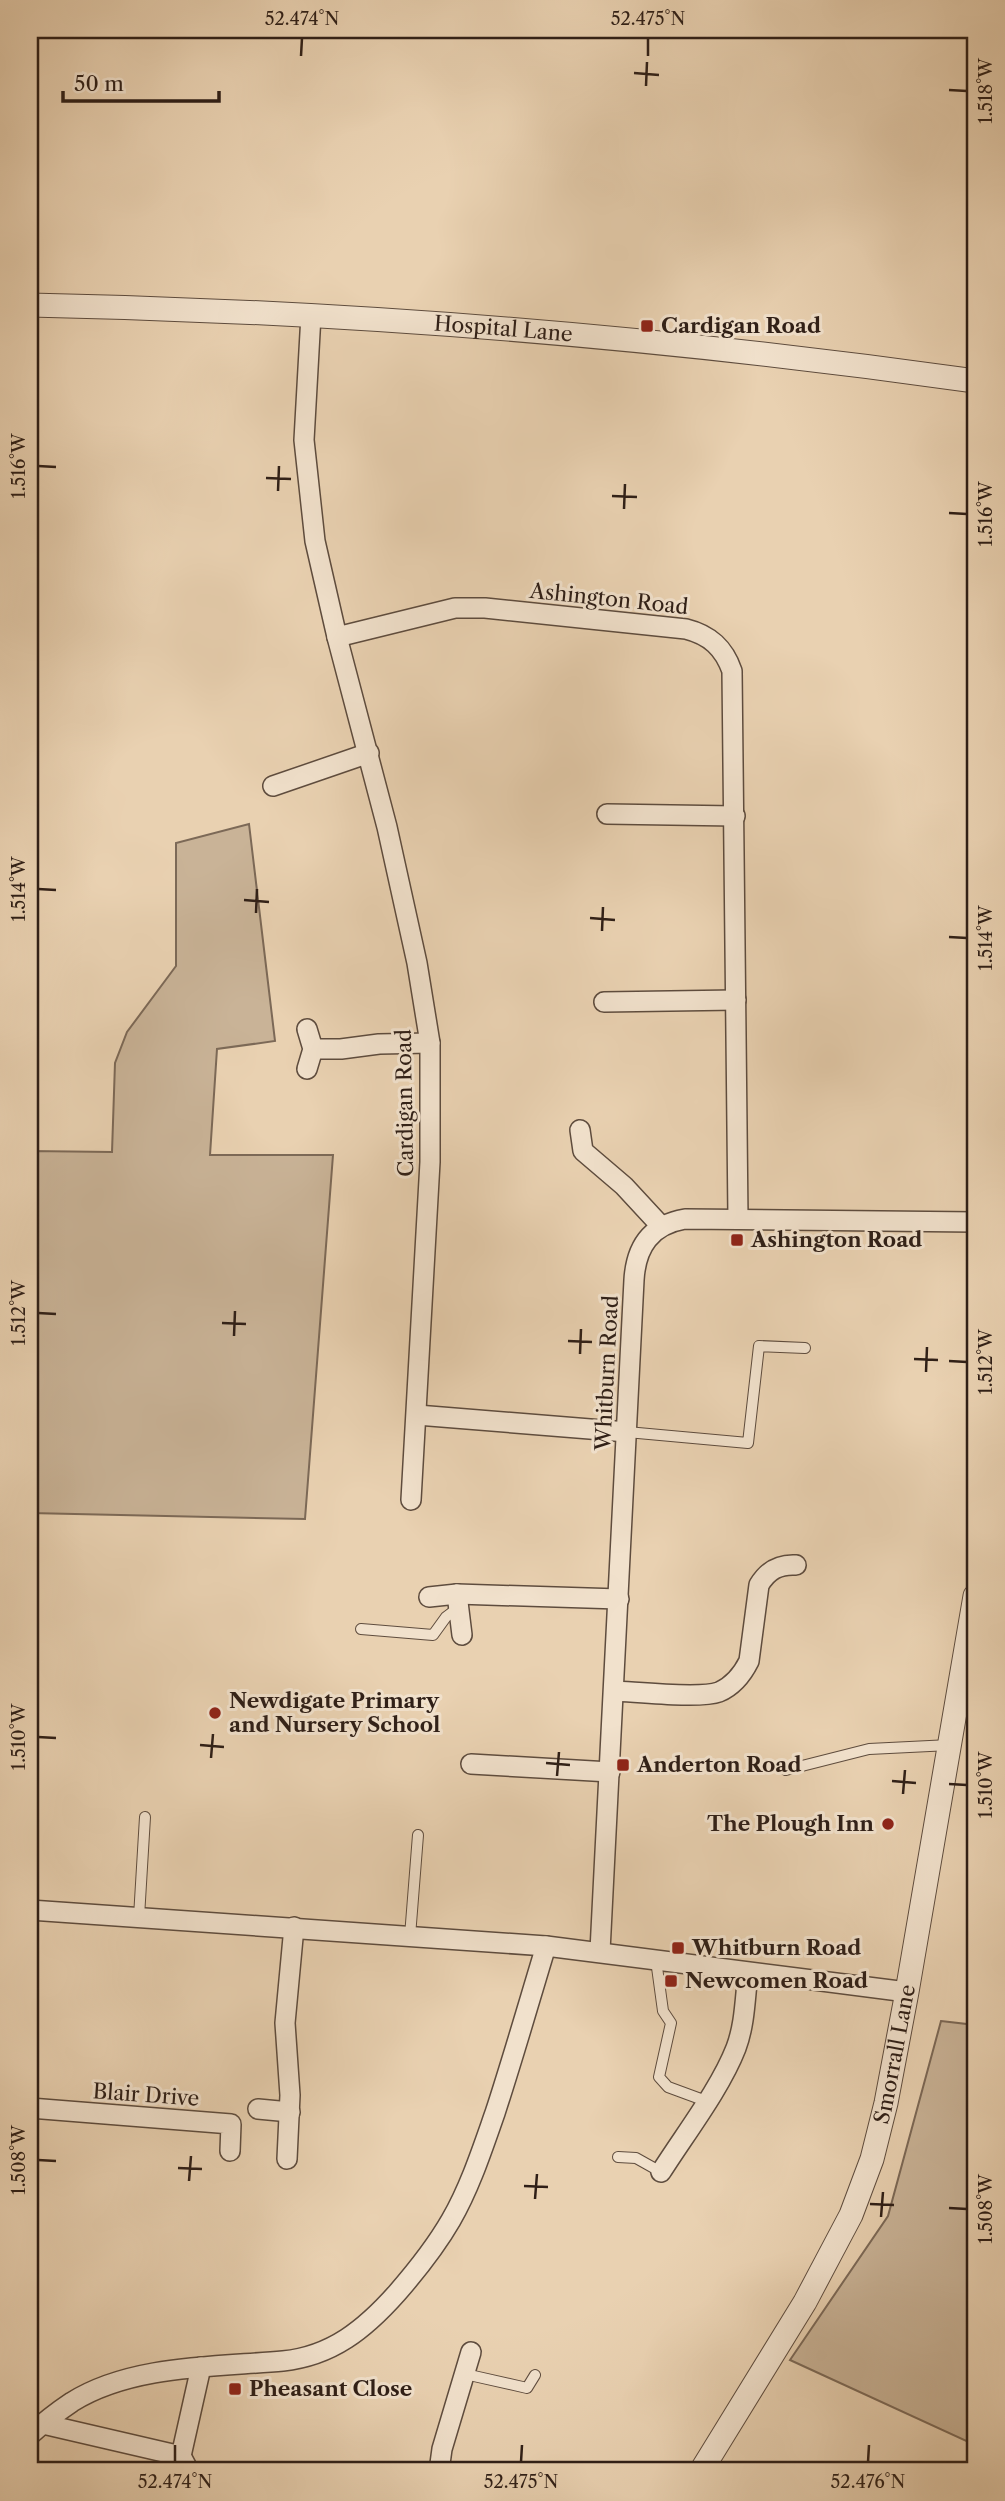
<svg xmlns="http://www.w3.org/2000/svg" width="1005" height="2501" viewBox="0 0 1005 2501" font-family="'Libre Caslon Text',serif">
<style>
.green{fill:#c9b397;stroke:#7c6957;stroke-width:2}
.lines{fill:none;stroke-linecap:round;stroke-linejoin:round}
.service-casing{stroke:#5e4c3e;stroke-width:12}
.minor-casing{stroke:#5e4c3e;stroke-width:22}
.tertiary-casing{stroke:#5e4c3e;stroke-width:25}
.service{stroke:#f1e1cc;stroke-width:10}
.minor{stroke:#f1e1cc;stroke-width:19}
.tertiary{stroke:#f1e1cc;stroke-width:23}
.ticks{fill:none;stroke:#2f1f17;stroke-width:2.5}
.poi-dot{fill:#8f2418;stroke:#f1e1cc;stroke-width:2.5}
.labels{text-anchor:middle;stroke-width:6;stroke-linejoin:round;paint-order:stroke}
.poi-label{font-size:21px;font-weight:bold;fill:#2f1f17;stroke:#f1e1cc;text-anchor:start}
.street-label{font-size:21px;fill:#2f1f17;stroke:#f1e1cc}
.neatline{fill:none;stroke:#2f1f17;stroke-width:2.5}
.ticks-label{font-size:18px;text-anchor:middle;fill:#2f1f17}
</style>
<rect width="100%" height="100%" fill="#e9d1b1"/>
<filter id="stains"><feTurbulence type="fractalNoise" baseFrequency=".00286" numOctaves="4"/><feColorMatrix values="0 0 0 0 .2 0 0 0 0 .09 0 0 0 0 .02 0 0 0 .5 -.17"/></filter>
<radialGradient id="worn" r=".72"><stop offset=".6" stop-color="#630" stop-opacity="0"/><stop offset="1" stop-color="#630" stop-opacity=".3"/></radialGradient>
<!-- green -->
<g class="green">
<polygon points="249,824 275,1041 217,1049 210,1155 333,1155 305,1519 30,1513 30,1151 112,1152 115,1063 127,1032 176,966 176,843"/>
<polygon points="941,2021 975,2025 975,2445 790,2360 888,2216"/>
</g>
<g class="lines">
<defs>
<g id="service">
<polyline points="627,1432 748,1443 759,1346 805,1348"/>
<polyline points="361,1629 433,1635 446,1617 458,1608"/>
<polyline points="786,1770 869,1749 950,1745"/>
<polyline points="139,1917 145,1817"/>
<polyline points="410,1936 418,1835"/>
<polyline points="656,1960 663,2011 671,2023 659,2077 668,2087 706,2101"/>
<polyline points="618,2157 636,2158 661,2172"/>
<polyline points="465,2374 527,2388 535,2375"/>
</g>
<g id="minor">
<polyline points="311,315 304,440 315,541 337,637 387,827 417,963 430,1043 430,1162 411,1500"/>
<path d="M337 637 455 608H485L686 629C710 635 724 648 732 671L738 1218"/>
<polyline points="273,786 369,753"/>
<polyline points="607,814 735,816"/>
<polyline points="604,1002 736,1000"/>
<polyline points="313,1049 341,1049 379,1044 430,1043"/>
<polyline points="307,1069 313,1049 307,1029"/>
<polyline points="580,1130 583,1151 624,1186 661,1226"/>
<polyline points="417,1415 627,1432"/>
<polyline points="457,1594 462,1635"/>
<polyline points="429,1597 457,1594 619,1599"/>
<path d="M614 1691C637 1692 700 1699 719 1692 733 1686 742 1675 749 1661L759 1585C768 1570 779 1564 796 1565"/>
<polyline points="471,1764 610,1772"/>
<polyline points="30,1910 546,1946 907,1992"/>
<path d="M600 1951 634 1280C636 1246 651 1225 685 1219L975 1222"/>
<polyline points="30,2108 231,2124 230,2151"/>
<polyline points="258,2109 290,2112"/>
<polyline points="287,2159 290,2095 285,2023 294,1927"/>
<path d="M661 2172C685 2134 720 2089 736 2048 745 2024 745 1998 748 1973"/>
<polyline points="43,2424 181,2456"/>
<path d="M30 2435C43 2423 57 2412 72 2402 131 2365 215 2367 283 2361 332 2356 365 2329 397 2293 417 2270 436 2246 451 2220 470 2187 482 2150 495 2113 513 2058 529 2002 546 1946"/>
<polyline points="181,2456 201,2367"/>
<polyline points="181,2456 189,2471"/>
<polyline points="439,2471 442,2449 471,2352"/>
</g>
<g id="tertiary">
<path id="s1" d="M30 305C346 311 662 337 975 381"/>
<path id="s2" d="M701 2471 805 2302 851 2215 872 2159 886 2103 907 1992 975 1596"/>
</g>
</defs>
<!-- service casing -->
<use href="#service" class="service-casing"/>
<!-- minor casing -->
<use href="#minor" class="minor-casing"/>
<!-- tertiary casing -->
<use href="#tertiary" class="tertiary-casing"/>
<!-- service -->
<use href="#service" class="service"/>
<!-- minor -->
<use href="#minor" class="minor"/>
<!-- tertiary -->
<use href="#tertiary" class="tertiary"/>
</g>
<!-- ticks -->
<path class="ticks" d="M301 56 302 38M648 56V38M634 73 659 75M646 86 647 62M949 90 967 91M38 466 56 467M266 478 291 479M278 491 279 466M612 496 637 497M624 509 625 484M949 513 967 514M38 889 56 890M244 900 269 902M256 913 257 889M590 918 615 920M602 931 603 907M949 937 967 938M38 1313 56 1314M222 1323 246 1324M234 1336 235 1311M568 1341 592 1342M580 1354 581 1329M914 1359 938 1360M949 1361 967 1362M926 1372 927 1347M38 1737 56 1738M200 1745 224 1747M211 1758 213 1734M546 1763 570 1765M557 1776 559 1752M892 1781 916 1783M949 1784 967 1785M903 1794 905 1770M38 2160 56 2161M178 2168 202 2169M189 2181 191 2156M524 2186 548 2187M535 2199 537 2174M870 2204 894 2205M949 2208 967 2209M881 2217 883 2192M175 2462V2445M521 2462 522 2445M868 2462 869 2445"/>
<!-- markers -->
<g class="poi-dot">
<rect x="640" y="319" width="14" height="14" rx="3.5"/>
<rect x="730" y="1233" width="14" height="14" rx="3.5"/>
<circle cx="215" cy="1713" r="7"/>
<rect x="616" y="1758" width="14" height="14" rx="3.5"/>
<circle cx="888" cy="1824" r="7"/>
<rect x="671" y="1941" width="14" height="14" rx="3.5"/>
<rect x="664" y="1974" width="14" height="14" rx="3.5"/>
<rect x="228" y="2382" width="14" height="14" rx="3.5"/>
</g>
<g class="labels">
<!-- poi labels -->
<g class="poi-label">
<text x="661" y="333">Cardigan Road</text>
<text x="751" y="1247">Ashington Road</text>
<text x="229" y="1708">Newdigate Primary<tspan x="229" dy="24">and Nursery School</tspan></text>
<text x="637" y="1772">Anderton Road</text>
<text x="874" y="1831" text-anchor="end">The Plough Inn</text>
<text x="692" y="1955">Whitburn Road</text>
<text x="685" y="1988">Newcomen Road</text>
<text x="249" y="2396">Pheasant Close</text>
</g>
<!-- street labels -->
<g class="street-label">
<text dy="7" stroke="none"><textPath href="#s1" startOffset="474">Hospital Lane</textPath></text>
<text transform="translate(609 599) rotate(6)" y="7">Ashington Road</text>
<text transform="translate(405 1103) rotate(-91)" y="7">Cardigan Road</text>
<text transform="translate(607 1373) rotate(-87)" y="7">Whitburn Road</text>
<text dy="7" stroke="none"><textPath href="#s2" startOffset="464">Smorrall Lane</textPath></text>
<text transform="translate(146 2095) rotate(4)" y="7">Blair Drive</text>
</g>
</g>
<!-- margin -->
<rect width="1005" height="2501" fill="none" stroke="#e9d1b1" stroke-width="77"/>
<!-- scale -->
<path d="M63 91v10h156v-10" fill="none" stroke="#2f1f17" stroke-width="3.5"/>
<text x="74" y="91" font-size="21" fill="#2f1f17" stroke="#f1e1cc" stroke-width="5" paint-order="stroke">50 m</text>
<rect x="38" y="38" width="929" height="2424" class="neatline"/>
<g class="ticks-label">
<text x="302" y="25">52.474°N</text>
<text x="648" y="25">52.475°N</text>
<text transform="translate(986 91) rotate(-90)" y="6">1.518°W</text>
<text transform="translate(19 466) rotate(-90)" y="6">1.516°W</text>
<text transform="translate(986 514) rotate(-90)" y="6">1.516°W</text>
<text transform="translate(19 889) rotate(-90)" y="6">1.514°W</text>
<text transform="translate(986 938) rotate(-90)" y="6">1.514°W</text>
<text transform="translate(19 1313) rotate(-90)" y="6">1.512°W</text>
<text transform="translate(986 1362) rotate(-90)" y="6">1.512°W</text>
<text transform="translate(19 1737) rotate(-90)" y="6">1.510°W</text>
<text transform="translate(986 1785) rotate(-90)" y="6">1.510°W</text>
<text transform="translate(19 2160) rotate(-90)" y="6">1.508°W</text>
<text transform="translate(986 2209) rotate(-90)" y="6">1.508°W</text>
<text x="175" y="2488">52.474°N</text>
<text x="521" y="2488">52.475°N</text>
<text x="868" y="2488">52.476°N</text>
</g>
<rect width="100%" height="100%" filter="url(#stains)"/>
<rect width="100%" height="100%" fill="url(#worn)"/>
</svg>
